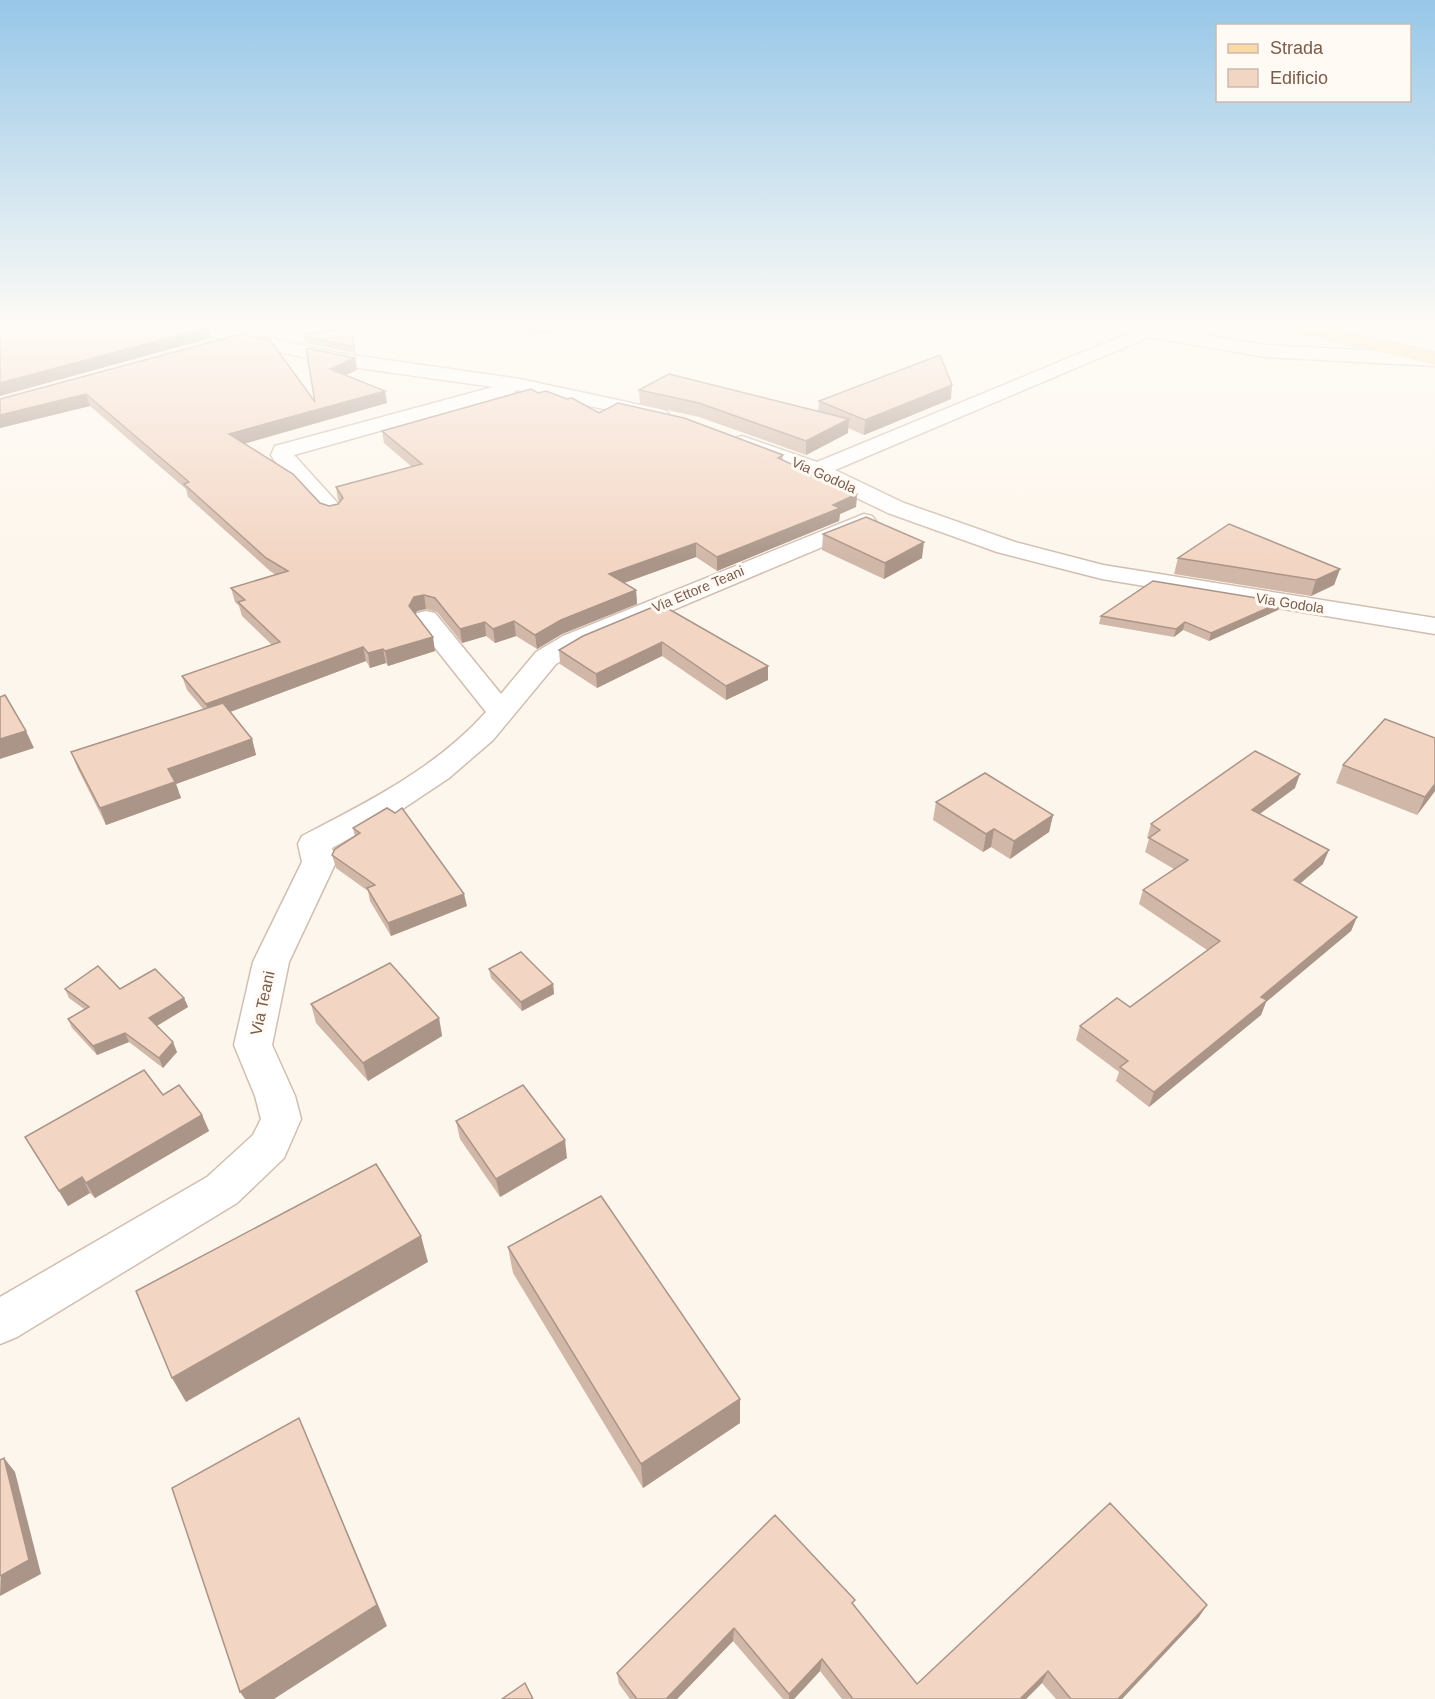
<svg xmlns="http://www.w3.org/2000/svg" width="1435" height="1699" viewBox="0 0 1435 1699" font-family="Helvetica,sans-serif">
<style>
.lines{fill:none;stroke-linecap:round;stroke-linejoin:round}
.minor-casing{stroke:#d1beb0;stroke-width:3}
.major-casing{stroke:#dad1cd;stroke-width:3}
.minor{fill:#fff;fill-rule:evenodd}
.major{fill:#fbd9a5;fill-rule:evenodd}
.wall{fill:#d1b7a8}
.shaded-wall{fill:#aa9588}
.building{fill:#f3d5c3;stroke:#aa9588;stroke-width:1.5}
.labels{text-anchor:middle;stroke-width:6;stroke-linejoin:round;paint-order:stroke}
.far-street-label{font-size:14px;fill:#7a5c4d;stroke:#fffaf3}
.street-label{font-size:16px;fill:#7a5c4d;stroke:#fffaf3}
</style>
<rect width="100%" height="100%" fill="#fdf6ec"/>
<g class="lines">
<defs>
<g id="minor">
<polygon points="166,323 198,323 338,353 520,379 659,409 666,411 669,415 666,419 659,421 516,390 514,393 294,455 344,510 340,515 332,517 324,515 274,460 271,455 275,446 493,387 338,365 175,328 169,327"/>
<polygon points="1086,323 1127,323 1266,345 1435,354 1435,366 1266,357 1149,337 835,470 904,503 1015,542 1103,565 1435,618 1435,634 1102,579 997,552 888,513 809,475 735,446 731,442 735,438 742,436 817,462 1127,334 1089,327"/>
<path d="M864 514 872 516 876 521 872 526 583 648 556 664 493 740 449 778 401 810 332 848 336 862 289 962 272 1045 295 1096 301 1119 284 1158 237 1203 17 1337 0 1344V1297L207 1177 253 1135 261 1119 255 1096 234 1045 253 962 302 862 298 844 302 836C368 802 436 768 486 712L417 625 413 619 417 613 426 611 435 613 501 694 536 652 563 636Z"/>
</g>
<polygon id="major" points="1277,323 1307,323 1435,353 1435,365 1280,327"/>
</defs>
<!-- minor casing -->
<use href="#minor" class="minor-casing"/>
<!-- major casing -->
<use href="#major" class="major-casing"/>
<!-- minor -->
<use href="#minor" class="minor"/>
<!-- major -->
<use href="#major" class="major"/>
</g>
<!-- wall -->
<g class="wall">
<polygon points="209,323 257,323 260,333"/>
<polygon points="525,323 573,323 574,332 528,335"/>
<polygon points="351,329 356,353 305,343 303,334"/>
<polygon points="241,334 315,402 355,358 357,370 345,375 385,391 387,403 244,443 320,503 329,506 338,504 340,502 338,500 336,487 412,467 384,443 382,431 538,393 599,413 783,455 783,460 857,494 856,507 840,514 839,521 717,571 696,557 624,583 636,590 637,604 562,634 537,649 516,636 495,643 486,636 462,643 437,612 426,609 417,611 415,614 435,651 388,666 386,663 370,668 366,661 230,712 252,739 256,755 176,784 181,798 106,825 78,769 71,752 203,709 187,690 182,676 272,645 242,616 239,606 235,602 231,588 276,575 270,571 188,497 186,489 90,406 0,428 0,399"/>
<polygon points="639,390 818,411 819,401 951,399 864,435 848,428 848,433 806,455 699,417 640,404"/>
<polygon points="823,534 922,558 884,579 822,550"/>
<polygon points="1178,558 1340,569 1334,585 1311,596 1174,574"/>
<polygon points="1281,602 1278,610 1209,641 1183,630 1174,637 1099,624 1101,616"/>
<polygon points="660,604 768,680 726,700 662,656 597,688 560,664 559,650"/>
<polygon points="1435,738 1435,791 1417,815 1336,783 1343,765"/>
<polygon points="1295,788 1260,814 1323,864 1300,883 1357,917 1351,931 1266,1002 1261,1015 1149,1107 1116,1081 1119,1072 1076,1040 1080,1026 1130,1007 1207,950 1139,904 1143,890 1174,869 1145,852 1149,839 1147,838 1151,824"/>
<polygon points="936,802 1053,815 1049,832 1010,859 991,847 983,852 933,820"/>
<polygon points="353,828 467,906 391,936 370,901 368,891 336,868 332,855 355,837"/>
<polygon points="489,969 553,984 554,994 522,1011 491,978"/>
<polygon points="65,989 120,989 184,998 188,1007 157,1026 177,1052 163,1068 129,1042 97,1055 72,1028 68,1019 84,1009 69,998"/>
<polygon points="311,1004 439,1018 442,1036 368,1081 316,1023"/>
<polygon points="163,1095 202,1115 209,1131 95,1198 90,1193 68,1206 25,1137"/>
<polygon points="456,1121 567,1158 500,1197 460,1139"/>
<polygon points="508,1247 740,1399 740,1423 643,1488 513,1273"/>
<polygon points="775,1515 854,1605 917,1684 1199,1617 1122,1699 1056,1699 1042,1683 1026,1699 842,1699 820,1671 794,1699 783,1699 733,1641 677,1699 630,1699 619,1684 617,1673"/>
</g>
<!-- shaded-wall -->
<g class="shaded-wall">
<polygon points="209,327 211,338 0,396 0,383"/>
<polygon points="355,358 357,370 332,381 330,369"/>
<polygon points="952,385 951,399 864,435 865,420"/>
<polygon points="385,391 387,403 233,447 229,434"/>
<polygon points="86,394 90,406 0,428 0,415"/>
<polygon points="849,419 848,433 806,455 806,441"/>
<polygon points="857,494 856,507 840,514 839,521 717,571 717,557"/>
<polygon points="924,542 922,558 884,579 885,563"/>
<polygon points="696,543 696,557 610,588 609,574"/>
<polygon points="1340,569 1334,585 1311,596 1316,580"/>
<polygon points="636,590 637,604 562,634 537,649 535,635 561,620"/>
<polygon points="424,595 426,609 417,611 411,620 409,606 414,597"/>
<polygon points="1281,602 1278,610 1209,641 1211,633"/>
<polygon points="514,621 516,636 495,643 493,629"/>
<polygon points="485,622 486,636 462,643 460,629"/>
<polygon points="1185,622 1183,630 1174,637 1176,629"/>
<polygon points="433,637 435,651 388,666 385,651"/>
<polygon points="662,642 662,656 597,688 596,674"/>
<polygon points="363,647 366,661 211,719 206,704"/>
<polygon points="383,649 386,663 370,668 368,653"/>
<polygon points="768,666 768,680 726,700 726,686"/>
<polygon points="26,731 34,748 0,759 0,739"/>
<polygon points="252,739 256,755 176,784 181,798 106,825 100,808 168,769"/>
<polygon points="1300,774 1295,788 1247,823 1252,810"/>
<polygon points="1435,784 1435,791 1417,815 1425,797"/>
<polygon points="1053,815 1049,832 1010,859 1014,841"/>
<polygon points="994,829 991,847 983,852 986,834"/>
<polygon points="1329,850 1323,864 1288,894 1294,880"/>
<polygon points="464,894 467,906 391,936 388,923"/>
<polygon points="1357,917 1351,931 1266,1002 1261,1015 1149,1107 1154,1092 1261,997"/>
<polygon points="553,984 554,994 522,1011 521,1002"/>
<polygon points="184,998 188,1007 153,1028 149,1018"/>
<polygon points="439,1018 442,1036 368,1081 363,1063"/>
<polygon points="125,1033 129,1042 97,1055 93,1046"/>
<polygon points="173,1042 177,1052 163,1068 159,1058"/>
<polygon points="202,1115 209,1131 95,1198 86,1183"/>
<polygon points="565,1140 567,1158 500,1197 496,1179"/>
<polygon points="82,1177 90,1193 68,1206 59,1191"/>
<polygon points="421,1236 428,1262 186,1402 172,1378"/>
<polygon points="740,1399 740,1423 643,1488 641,1464"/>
<polygon points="299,1418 387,1626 274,1699 245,1699 240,1692"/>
<polygon points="4,1458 15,1472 41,1574 0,1596"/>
<polygon points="1207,1605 1199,1617 1122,1699 1118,1699"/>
<polygon points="734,1628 733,1641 677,1699 666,1699"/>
<polygon points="822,1659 820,1671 794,1699 789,1699 789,1694"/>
<polygon points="1048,1671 1042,1683 1026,1699 1020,1699"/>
</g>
<!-- building -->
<g class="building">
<polygon points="0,323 188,323 209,327 0,383"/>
<polygon points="526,323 573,323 574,325 527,328"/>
<polygon points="351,329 354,347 304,336 303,334"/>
<polygon points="241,334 270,340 315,402 306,348 355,358 330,369 385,391 229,434 293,474 320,503 329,506 338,504 343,498 336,487 422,464 382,431 531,389 538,393 546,391 567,399 572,398 599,413 618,403 684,418 783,455 778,458 857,494 833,505 840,508 717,557 696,543 609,574 636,590 561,620 535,635 514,621 493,629 485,622 460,629 435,598 424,595 414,597 409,606 433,637 385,651 383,649 368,653 363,647 206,704 182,676 280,642 238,602 245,600 231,588 288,571 266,558 184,484 189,482 86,394 0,415 0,399"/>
<polygon points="940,355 952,385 865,420 819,401"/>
<polygon points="669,374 849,419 806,441 699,403 639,390"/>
<polygon points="866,517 924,542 885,563 823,534"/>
<polygon points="1229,524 1340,569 1316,580 1178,558"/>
<polygon points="1153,581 1281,602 1211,633 1185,622 1176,629 1101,616"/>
<polygon points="660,604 768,666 726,686 662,642 596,674 559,650 583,636"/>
<polygon points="5,695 26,731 0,739 0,697"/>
<polygon points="223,703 252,739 168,769 175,782 100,808 71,752"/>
<polygon points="1385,719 1435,738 1435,784 1425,797 1343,765"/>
<polygon points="1255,751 1300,774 1252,810 1329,850 1294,880 1357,917 1261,997 1267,1000 1154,1092 1120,1067 1128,1061 1080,1026 1117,998 1130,1007 1220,941 1143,890 1188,860 1149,838 1160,830 1151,824"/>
<polygon points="985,773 1053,815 1014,841 994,829 986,834 936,802"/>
<polygon points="387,808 395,813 402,808 464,894 388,923 367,888 375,885 332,855 335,849 360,833 353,828"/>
<polygon points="521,952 553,984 521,1002 489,969"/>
<polygon points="390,963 439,1018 363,1063 311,1004"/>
<polygon points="98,966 120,989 155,969 184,998 149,1018 173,1042 159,1058 125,1033 93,1046 68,1019 89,1007 65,989"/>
<polygon points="144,1070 163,1095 179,1085 202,1115 86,1183 82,1177 59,1191 25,1137"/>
<polygon points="523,1085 565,1140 496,1179 456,1121"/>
<polygon points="376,1164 421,1236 172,1378 136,1291"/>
<polygon points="601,1196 740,1399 641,1464 508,1247"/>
<polygon points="299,1418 377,1605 240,1692 172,1488"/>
<polygon points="4,1458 29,1560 0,1576 0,1460"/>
<polygon points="1110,1503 1207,1605 1118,1699 1071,1699 1048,1671 1020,1699 853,1699 822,1659 789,1694 734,1628 666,1699 637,1699 617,1673 775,1515 855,1600 852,1603 917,1684"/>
<polygon points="525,1683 533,1699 502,1699"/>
</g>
<!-- sky -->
<linearGradient id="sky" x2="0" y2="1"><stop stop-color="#97c7e8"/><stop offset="0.58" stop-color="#fefbf6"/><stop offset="1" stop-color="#fefbf6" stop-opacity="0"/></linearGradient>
<rect width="1435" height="561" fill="url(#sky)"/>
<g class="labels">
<!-- far-street labels -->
<g class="far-street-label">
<text transform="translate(824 475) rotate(24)" y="5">Via Godola</text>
<text transform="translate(698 589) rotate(-23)" y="5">Via Ettore Teani</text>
<text transform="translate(1290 603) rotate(9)" y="5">Via Godola</text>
</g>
<!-- street labels -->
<g class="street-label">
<text transform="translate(262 1003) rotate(-78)" y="6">Via Teani</text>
</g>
</g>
<!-- legend -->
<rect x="1216" y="24" width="195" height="78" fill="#fffaf3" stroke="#cabbb1" stroke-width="1.5"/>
<rect x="1228" y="44" width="30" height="9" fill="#fbd9a5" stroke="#cabbb1" stroke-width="1.5"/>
<text x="1270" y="54" font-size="18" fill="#7a5c4d">Strada</text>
<rect x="1228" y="69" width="30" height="18" fill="#f3d5c3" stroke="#cabbb1" stroke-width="1.5"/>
<text x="1270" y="84" font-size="18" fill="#7a5c4d">Edificio</text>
</svg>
